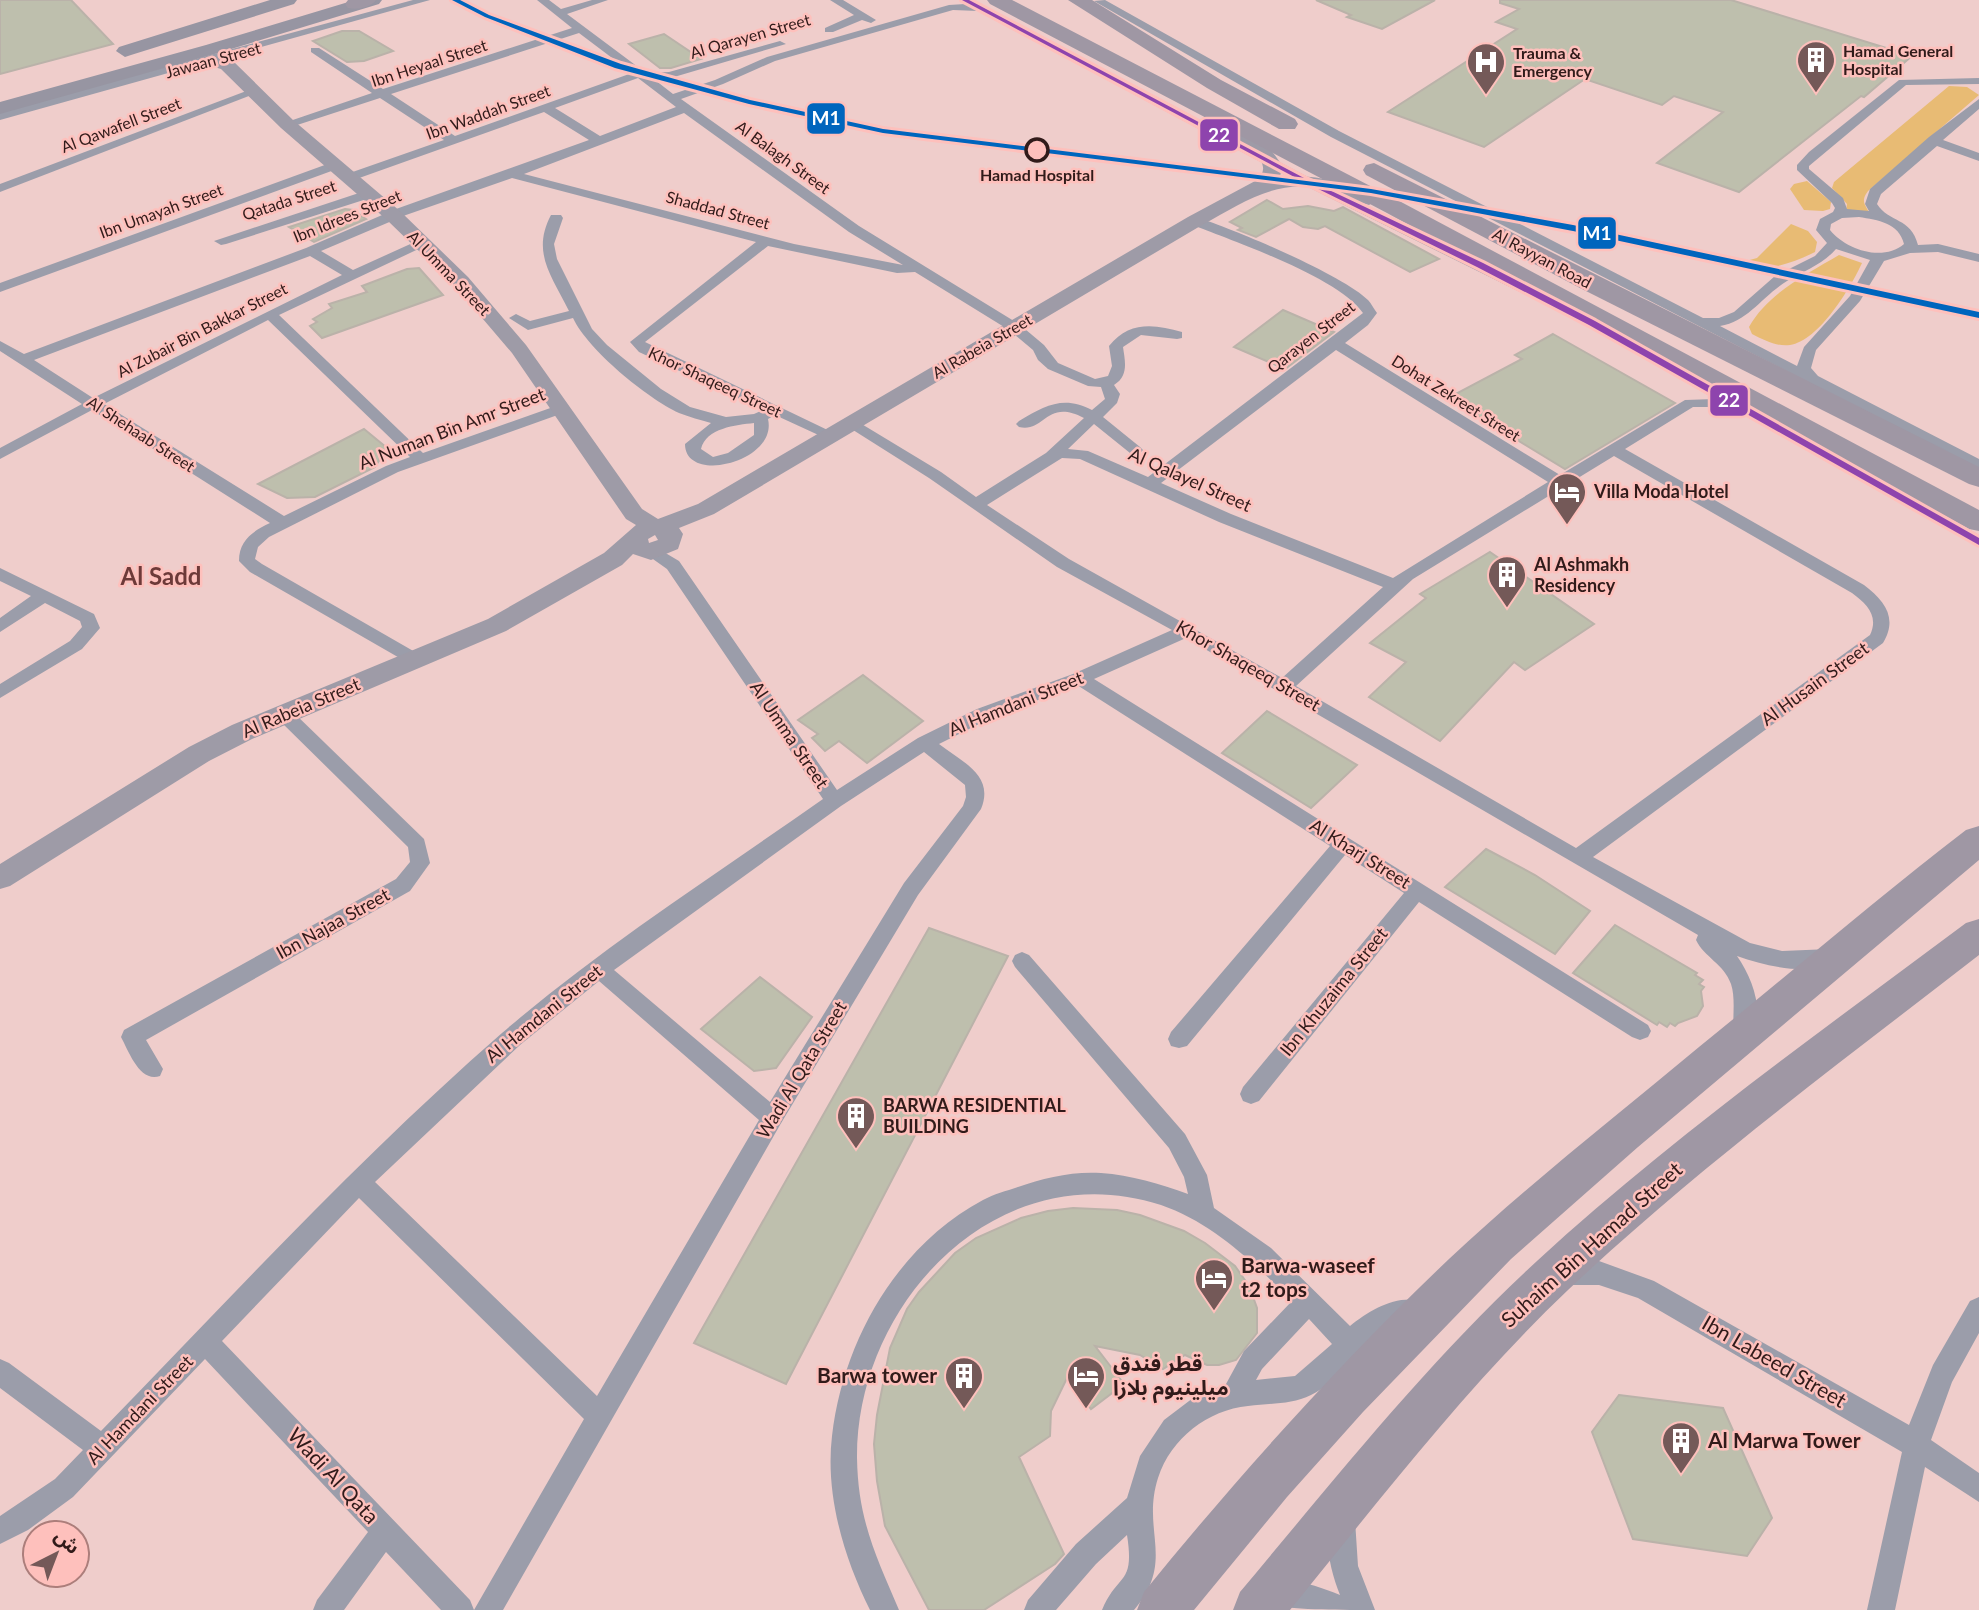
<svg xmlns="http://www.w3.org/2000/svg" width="1979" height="1610" viewBox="0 0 1979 1610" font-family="Lato,'Noto Sans Arabic',sans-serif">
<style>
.green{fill:#e8bb74}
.building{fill:#bebfad;stroke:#bab2a9;stroke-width:2}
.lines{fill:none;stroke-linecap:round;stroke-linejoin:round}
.street{fill:#9b9daa;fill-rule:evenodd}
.secondary{fill:#9e9ba7;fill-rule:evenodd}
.primary{fill:#9795a2;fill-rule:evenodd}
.highway{fill:#9f97a4;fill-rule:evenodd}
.bus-1-casing{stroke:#fec0bc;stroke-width:6}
.bus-1{fill:#8e44ad;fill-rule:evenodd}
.metro-1-casing{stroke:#fec0bc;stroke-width:6}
.metro-1{fill:#0065bd;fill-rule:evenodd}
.stop-dot{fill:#fec0bc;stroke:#311b1a;stroke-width:3.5}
.labels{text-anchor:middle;stroke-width:5;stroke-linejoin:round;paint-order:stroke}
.far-street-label{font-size:16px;fill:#311b1a;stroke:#fec0bc}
.far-poi-label{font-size:16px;font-weight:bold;fill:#311b1a;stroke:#fec0bc;text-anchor:start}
.far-stop-label{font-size:16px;font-weight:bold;fill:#311b1a;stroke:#fec0bc}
.street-label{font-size:18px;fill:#311b1a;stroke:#fec0bc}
.poi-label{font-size:18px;font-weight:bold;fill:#311b1a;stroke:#fec0bc;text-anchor:start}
.near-street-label{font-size:21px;fill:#311b1a;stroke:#fec0bc}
.near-poi-label{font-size:21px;font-weight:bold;fill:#311b1a;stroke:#fec0bc;text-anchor:start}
.district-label{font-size:24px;font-weight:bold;fill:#6d3a39;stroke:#fec0bc}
.line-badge{stroke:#fec0bc;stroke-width:2.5}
.badge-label{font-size:19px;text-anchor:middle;font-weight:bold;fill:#fff}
</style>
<rect width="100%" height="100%" fill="#efcdcb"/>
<!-- green -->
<g class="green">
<path d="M1949 86 1967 87 1979 95 1868 191C1861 200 1864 204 1869 212L1846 211 1847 204 1832 188 1834 182Z"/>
<polygon points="1807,181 1831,202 1830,209 1823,211 1804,210 1790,189 1794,184"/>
<path d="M1791 224 1808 231 1817 242 1815 252C1795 262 1766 273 1745 266L1746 261 1757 258Z"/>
<path d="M1839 255 1862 263C1851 287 1819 341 1790 345 1777 347 1764 340 1752 334L1749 327C1768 293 1807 274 1839 255Z"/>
</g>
<!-- building -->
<g class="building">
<polygon points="0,0 71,0 113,44 0,74"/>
<polygon points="1316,0 1435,0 1382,29 1347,17 1351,15"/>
<polygon points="1500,0 1731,0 1912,56 1864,97 1861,96 1739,192 1657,163 1723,112 1674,96 1662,105 1585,79 1484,147 1388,112 1517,29 1496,22 1519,9 1500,3"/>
<polygon points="342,31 359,31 393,51 364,61 347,62 313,41"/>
<polygon points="664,34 701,59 671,68 660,68 629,44"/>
<polygon points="1267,200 1283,209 1308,206 1334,211 1343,207 1439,259 1410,272 1325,226 1318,229 1303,227 1289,219 1256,237 1238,230 1242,228 1230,222"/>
<polygon points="345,209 353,210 366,219 314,242 289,227"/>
<polygon points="419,268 443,295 322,338 310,326 317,322 313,319 332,308 329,304 367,292 362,286 407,269"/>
<polygon points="1283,310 1334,332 1285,369 1234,347"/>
<polygon points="1553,334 1675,403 1565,469 1448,398 1522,359 1515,355"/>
<polygon points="364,429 387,448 375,467 315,497 287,498 258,484"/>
<polygon points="1490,552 1594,624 1525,670 1514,662 1440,741 1369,697 1406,662 1370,643 1426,598 1420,594"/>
<polygon points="863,675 923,721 867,763 839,741 825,751 812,738 818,734 798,720"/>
<polygon points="1267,711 1357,765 1311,808 1222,753"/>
<polygon points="1486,849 1535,875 1590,911 1555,954 1445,887"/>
<polygon points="1615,925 1697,973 1695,975 1703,980 1699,984 1704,987 1701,991 1703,1006 1697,1016 1678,1023 1675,1026 1670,1023 1667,1027 1659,1022 1657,1025 1573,973"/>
<polygon points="929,928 1008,956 786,1384 694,1343"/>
<polygon points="760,977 812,1017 776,1068 754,1071 701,1029"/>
<polygon points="1073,1208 1117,1210 1140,1215 1184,1231 1205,1243 1235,1266 1249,1286 1257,1308 1257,1333 1236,1360 1219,1365 1207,1365 1185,1355 1163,1369 1140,1355 1095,1346 1124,1384 1091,1409 1067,1378 1051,1411 1050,1436 1019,1457 1064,1554 1055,1564 984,1610 929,1610 885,1526 877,1481 874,1444 877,1415 890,1348 907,1309 919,1292 955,1253 976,1238 1021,1218 1048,1211"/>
<polygon points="1619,1395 1723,1408 1772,1518 1747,1556 1633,1539 1592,1432"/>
</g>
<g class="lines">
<!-- street -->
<g class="street">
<polygon points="413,0 430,0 0,120 0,112"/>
<path d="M537 0H549L561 9 592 0H608L567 14 646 73 669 72 780 41 786 44 674 77 655 80 673 94 715 80 767 57 949 5 965 4 960 0H973L1306 176 1564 305 1557 309 1552 308 1298 182 978 11 953 10 775 61 723 84 681 99 859 226 1019 324 1044 345 1058 363 1095 379 1108 376 1112 366 1109 346C1129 321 1154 324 1182 332V338L1177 339 1141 335 1123 347C1125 361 1129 376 1114 385L1120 394 1117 403 1103 417 1140 447 1143 450 1140 453H1130L1094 424 1068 449 1088 451 1148 477 1363 313C1338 277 1233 241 1190 224L1188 221 1195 217C1230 227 1343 275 1368 300 1371 303 1374 309 1377 313L1368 325 1345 343 1560 475 1685 400 1715 399 1625 347 1623 344 1630 340 1979 535V547L1731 407H1693L1625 449 1864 585C1885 601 1898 618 1883 643L1593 857 1750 943 1782 951 1830 949 1837 952 1840 958 1837 964C1805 975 1768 967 1737 956 1753 979 1765 1012 1752 1040L1744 1042 1736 1040C1730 1026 1737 1002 1731 984 1724 964 1704 957 1696 940L1698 935 1186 638 1094 679 1648 1025 1651 1031 1648 1037 1640 1040 1632 1037 1419 902 1259 1101 1251 1104 1243 1101 1240 1094 1243 1087 1404 893 1345 855 1187 1046 1179 1048 1171 1046 1168 1039 1171 1032 1330 846 1077 685 989 719 939 744C962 762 995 775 981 809L918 895 780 1125 503 1610H474L584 1419 359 1198 222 1341 470 1600 474 1610H441L386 1552 344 1610H313L317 1600 368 1532 205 1359 73 1497 28 1530 0 1544V1516L55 1479 83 1450 0 1388V1359L9 1363 101 1431C232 1296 360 1157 502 1033 602 947 715 875 823 799L667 569 643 552 645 548H657L679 561 837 790 918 738 977 709 1073 674 1172 630 1057 567 929 478 842 423 850 418 855 420 941 472 976 497 1046 453 1084 418C1046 398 1045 433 1019 427L1016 424 1019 421C1045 406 1063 395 1092 410L1105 399 1101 387 1088 386 1048 369 1038 360 1033 350 1009 330 915 272 897 273 768 246 645 342 838 435 835 438H825L775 415 768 419C778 462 685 485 685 444L711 423C701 420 689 417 679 413 647 398 588 350 573 318L528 330 509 318 516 314 530 321 569 311C552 276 531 253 551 215H561L563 218 554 244 557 259 592 329 607 345 661 389 690 407 726 417 754 414 763 410 639 352 630 342 756 242 512 178 406 215 321 251 353 270 417 241 422 240 429 244 279 315 423 453 556 406H566L569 409 566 412 398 472 269 537 258 547 255 559 262 564 422 656 425 660 422 664H410L250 572 239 561C239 540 253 531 270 523L92 410 0 459V448L82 404 0 351V341L24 354 306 248 396 209 589 140 544 112 348 182 344 181V175L444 140 380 98 291 127 281 124 372 93 311 52V48H319L383 89 572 28ZM579 33 632 73 455 136 391 94ZM638 78 676 107 600 136 555 108ZM684 113 849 232 903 265 794 244 524 174ZM310 256 342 275 93 398 34 360ZM268 320 410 457 386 466 284 516 104 404ZM1336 350 1548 482 1393 578 1231 514 1161 483ZM754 423V435L728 453 713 457 701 449C706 428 736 425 754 423ZM1614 456 1852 593C1867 604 1879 616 1870 635L1576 848 1296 686 1413 579ZM1062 458 1080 459 1219 522 1383 587 1282 678 1069 559 987 505ZM924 752 965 785 966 797 963 806 904 883 770 1102 614 970 841 806ZM599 981 759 1120 597 1396 375 1182 520 1045Z"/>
<polygon points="830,0 843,0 876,20 871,23 862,20 833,32 825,32 825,28 854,15"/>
<path d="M1105 0 1339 131 1703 318H1719L1734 312 1775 276 1815 256 1827 243 1816 230 1820 219 1833 212 1835 208 1832 203 1797 170V165L1809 152 1899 80 1979 78V84L1906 85 1809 166V169L1843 198 1847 209 1869 211 1865 204 1870 189 1929 137 1979 99V109L1943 140 1979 153V161L1937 146 1881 194 1877 204C1889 223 1911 217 1918 245L1938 244 1979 254V262L1938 252 1910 253 1884 261 1860 301 1816 350 1811 368 1818 376 1979 459V470L1331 137 1094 1ZM1859 217C1878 220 1899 223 1904 244 1883 262 1846 250 1830 230L1831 224 1842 218ZM1836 249 1870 260 1850 296 1804 347 1797 366 1720 326C1749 321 1762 296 1787 281 1805 270 1822 265 1836 249Z"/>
<polygon points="249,90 259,92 0,192 0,184"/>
<polygon points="333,162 337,163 337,169 0,292 0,283"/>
<polygon points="368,190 374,194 373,197 226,244 221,245 214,241"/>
<polygon points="0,568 94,614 100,628 82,649 0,698 0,684 70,641 82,627 80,621 45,603 0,632 0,618 31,596 0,581"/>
<path d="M286 709 292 711 424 839 430 863 410 891 146 1040 163 1069 160 1076C140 1083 129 1052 121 1037L124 1030 396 879 410 862 408 847 280 721 277 716 280 711Z"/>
<path d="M1022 952 1029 955 1185 1134 1207 1175 1214 1208 1271 1248 1350 1326C1371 1309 1400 1292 1428 1303L1431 1311 1428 1319C1412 1326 1397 1322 1382 1332 1355 1349 1340 1381 1311 1395 1291 1405 1270 1403 1248 1406 1208 1410 1171 1438 1158 1478 1141 1532 1176 1560 1134 1610H1102C1118 1572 1135 1586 1127 1535L1096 1564 1056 1610H1024L1028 1600 1076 1544 1127 1498 1140 1456 1164 1420 1193 1398 1226 1384 1244 1351 1292 1301C1254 1263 1213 1223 1161 1205 999 1152 856 1302 857 1458 858 1520 876 1556 899 1610H870C844 1558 825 1495 832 1436 843 1341 897 1246 983 1200 994 1194 1006 1191 1018 1187 1043 1178 1073 1171 1101 1173 1131 1175 1160 1184 1188 1194L1184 1177 1169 1148 1015 967 1012 961 1015 955ZM1309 1319 1332 1344 1295 1376 1256 1380 1262 1369Z"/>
<polygon points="1562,1261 1599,1261 1654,1281 1909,1425 1933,1365 1970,1301 1979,1297 1979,1333 1952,1382 1931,1440 1979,1473 1979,1502 1925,1467 1895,1610 1867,1610 1902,1452 1638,1298 1599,1285 1562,1285 1553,1281 1550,1273 1553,1265"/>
<path d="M1342 1507 1351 1511 1355 1520 1358 1566 1375 1610C1344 1610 1295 1610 1267 1605L1263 1595 1267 1585C1291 1576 1318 1586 1340 1595 1330 1570 1322 1536 1333 1511Z"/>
</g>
<!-- secondary -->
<path class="secondary" d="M210 56 233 61 293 120 401 212 468 277 526 345 642 509 658 519 698 504 1188 217 1257 180C1264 173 1265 168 1260 159L1218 123 1215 119 1218 115C1235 111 1274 150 1282 166L1280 177C1313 173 1345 183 1376 195L1378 199 1369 205C1353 201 1339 193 1323 189 1276 178 1241 204 1202 225L714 514 679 528 683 534 678 549 651 560 633 554 622 565 506 631 252 739 209 761 10 886 0 889V864L189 747 232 725 488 619 604 553 636 525 626 519 512 353 454 285 387 220 281 128 221 69 204 64 202 61ZM655 535 658 540 649 543 648 539Z"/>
<!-- primary -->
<g class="primary">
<polygon points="270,0 297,0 294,4 131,55 125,57 116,51 119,47"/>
<polygon points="355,0 382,0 379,4 218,53 0,114 0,102 206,45"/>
</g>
<!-- highway -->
<g class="highway">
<path d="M348 0H376C370 8 357 10 348 8L345 4Z"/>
<polygon points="987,0 1012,0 1403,203 1979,510 1979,531 1969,529 1387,213 990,4"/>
<polygon points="1068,0 1092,0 1221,80 1295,119 1298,124 1295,129 1279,129 1207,88"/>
<polygon points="1374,163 1979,467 1979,487 1969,484 1578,287 1366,175 1363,170 1366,165"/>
<path d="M1979 826V860L1638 1147 1511 1259 1363 1412 1287 1497 1194 1610H1137L1144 1592C1239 1475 1340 1363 1449 1259 1529 1184 1615 1117 1699 1047 1788 975 1875 900 1966 830Z"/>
<path d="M1979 919V955C1840 1063 1697 1168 1568 1290 1466 1387 1379 1501 1290 1610H1233L1240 1592C1335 1479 1428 1361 1537 1261 1671 1138 1820 1032 1966 923Z"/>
</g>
<defs>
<polygon id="bus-1" points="962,0 969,0 1304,178 1483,263 1595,321 1979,538 1979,545 1589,325 1477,267 1300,180"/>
</defs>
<!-- bus-1 casing -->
<use href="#bus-1" class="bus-1-casing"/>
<!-- bus-1 -->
<use href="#bus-1" class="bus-1"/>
<defs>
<polygon id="metro-1" points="452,0 460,0 489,15 621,64 750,100 883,129 1371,189 1573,225 1979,312 1979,318 1573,231 1371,193 883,133 749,104 615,68 485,17"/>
</defs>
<!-- metro-1 casing -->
<use href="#metro-1" class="metro-1-casing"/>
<!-- metro-1 -->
<use href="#metro-1" class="metro-1"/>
</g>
<!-- icons -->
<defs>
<symbol id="building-pin" viewBox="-11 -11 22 30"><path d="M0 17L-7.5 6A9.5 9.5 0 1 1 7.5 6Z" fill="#745958" stroke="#fec0bc"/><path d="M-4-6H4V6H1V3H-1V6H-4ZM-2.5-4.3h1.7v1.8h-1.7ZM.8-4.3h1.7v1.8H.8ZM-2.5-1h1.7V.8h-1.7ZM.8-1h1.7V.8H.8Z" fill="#fff"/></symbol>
<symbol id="hospital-pin" viewBox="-11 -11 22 30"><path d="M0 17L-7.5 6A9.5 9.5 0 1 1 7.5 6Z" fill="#745958" stroke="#fec0bc"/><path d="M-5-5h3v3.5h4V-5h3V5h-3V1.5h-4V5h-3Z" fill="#fff"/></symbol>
<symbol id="hotel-pin" viewBox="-11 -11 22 30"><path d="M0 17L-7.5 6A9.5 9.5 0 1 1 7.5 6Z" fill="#745958" stroke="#fec0bc"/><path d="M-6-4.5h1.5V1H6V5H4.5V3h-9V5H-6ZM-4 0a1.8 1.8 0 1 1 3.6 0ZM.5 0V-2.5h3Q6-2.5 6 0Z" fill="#fff"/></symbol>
</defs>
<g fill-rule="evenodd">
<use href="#building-pin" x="1794" y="38" width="44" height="60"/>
<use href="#hospital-pin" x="1464" y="40" width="44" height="60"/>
<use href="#hotel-pin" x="1545" y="470" width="44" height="60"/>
<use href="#building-pin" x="1485" y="553" width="44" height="60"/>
<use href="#building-pin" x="834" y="1094" width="44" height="60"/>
<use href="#hotel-pin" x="1192" y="1256" width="44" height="60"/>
<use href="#building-pin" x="942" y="1354" width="44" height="60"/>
<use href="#hotel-pin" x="1064" y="1354" width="44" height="60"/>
<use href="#building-pin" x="1659" y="1419" width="44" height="60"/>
</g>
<!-- markers -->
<circle class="stop-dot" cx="1037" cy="150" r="11"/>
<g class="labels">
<!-- far-street labels -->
<g class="far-street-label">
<text transform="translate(750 36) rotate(-16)" y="6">Al Qarayen Street</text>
<text transform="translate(213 60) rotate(-15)" y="6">Jawaan Street</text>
<text transform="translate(429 63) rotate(-18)" y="6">Ibn Heyaal Street</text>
<text transform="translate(488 112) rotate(-20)" y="6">Ibn Waddah Street</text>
<text transform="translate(121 125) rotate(-21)" y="6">Al Qawafell Street</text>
<text transform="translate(783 157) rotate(36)" y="6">Al Balagh Street</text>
<text transform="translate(289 200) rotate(-18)" y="6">Qatada Street</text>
<text transform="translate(718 210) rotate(15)" y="6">Shaddad Street</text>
<text transform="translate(161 211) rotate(-20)" y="6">Ibn Umayah Street</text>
<text transform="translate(347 216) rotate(-22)" y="6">Ibn Idrees Street</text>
<text transform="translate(1542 258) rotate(28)" y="6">Al Rayyan Road</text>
<text transform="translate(449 273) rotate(46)" y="6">Al Umma Street</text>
<text transform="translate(202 330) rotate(-27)" y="6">Al Zubair Bin Bakkar Street</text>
<text transform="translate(1311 337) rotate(-38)" y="6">Qarayen Street</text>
<text transform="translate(982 346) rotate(-30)" y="6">Al Rabeia Street</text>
<text transform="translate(715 382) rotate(25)" y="6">Khor Shaqeeq Street</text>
<text transform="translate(1456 398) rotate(32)" y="6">Dohat Zekreet Street</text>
<text transform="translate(141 434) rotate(33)" y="6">Al Shehaab Street</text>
</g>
<!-- far-poi labels -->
<g class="far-poi-label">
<text x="1843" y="57">Hamad General<tspan x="1843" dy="18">Hospital</tspan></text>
<text x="1513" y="59">Trauma &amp;<tspan x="1513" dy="18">Emergency</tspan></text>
</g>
<!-- far-stop labels -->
<g class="far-stop-label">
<text x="1037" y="181">Hamad Hospital</text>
</g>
<!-- street labels -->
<g class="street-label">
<text transform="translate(452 429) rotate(-21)" y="6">Al Numan Bin Amr Street</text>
<text transform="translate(1190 480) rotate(24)" y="6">Al Qalayel Street</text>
<text transform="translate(1248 666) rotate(30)" y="6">Khor Shaqeeq Street</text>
<text transform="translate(1815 684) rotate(-36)" y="6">Al Husain Street</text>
<text transform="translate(1016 704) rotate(-22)" y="6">Al Hamdani Street</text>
<text transform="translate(301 708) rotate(-23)" y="6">Al Rabeia Street</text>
<text transform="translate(789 735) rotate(56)" y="6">Al Umma Street</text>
<text transform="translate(1360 854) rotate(32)" y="6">Al Kharj Street</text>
<text transform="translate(333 924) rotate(-29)" y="6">Ibn Najaa Street</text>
<text transform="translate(1334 992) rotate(-51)" y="6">Ibn Khuzaima Street</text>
<text transform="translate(544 1014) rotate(-39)" y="6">Al Hamdani Street</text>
<text transform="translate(802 1070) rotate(-59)" y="6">Wadi Al Qata Street</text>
<text transform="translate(140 1410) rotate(-46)" y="6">Al Hamdani Street</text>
</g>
<!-- poi labels -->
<g class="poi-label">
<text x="1594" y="498">Villa Moda Hotel</text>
<text x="1534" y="571">Al Ashmakh<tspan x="1534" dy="21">Residency</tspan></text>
<text x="883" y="1112">BARWA RESIDENTIAL<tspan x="883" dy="21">BUILDING</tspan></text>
</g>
<!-- near-street labels -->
<g class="near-street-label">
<text transform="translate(1592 1245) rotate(-42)" y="7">Suhaim Bin Hamad Street</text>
<text transform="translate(1774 1362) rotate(30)" y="7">Ibn Labeed Street</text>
<text transform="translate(333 1476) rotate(47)" y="7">Wadi Al Qata</text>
</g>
<!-- near-poi labels -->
<g class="near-poi-label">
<text x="1241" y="1273">Barwa-waseef<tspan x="1241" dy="24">t2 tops</tspan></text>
<text x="1113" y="1371">قطر فندق<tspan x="1113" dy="24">ميلينيوم بلازا</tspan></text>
<text x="937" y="1383" text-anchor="end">Barwa tower</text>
<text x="1708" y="1448">Al Marwa Tower</text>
</g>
<!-- district labels -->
<g class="district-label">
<text x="161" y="585">Al Sadd</text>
</g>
</g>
<g class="line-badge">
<rect x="806" y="102" width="40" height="33" rx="7" fill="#0065bd"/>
<rect x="1199" y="118" width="40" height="34" rx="7" fill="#8e44ad"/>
<rect x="1577" y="216" width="40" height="34" rx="7" fill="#0065bd"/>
<rect x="1709" y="384" width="40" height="33" rx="7" fill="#8e44ad"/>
</g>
<g class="badge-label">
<text x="826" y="125">M1</text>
<text x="1219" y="142">22</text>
<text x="1597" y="240">M1</text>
<text x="1729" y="407">22</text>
</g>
<!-- north arrow -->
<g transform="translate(56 1554) rotate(42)"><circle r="33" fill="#fec0bc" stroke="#ac7e7b" stroke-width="2"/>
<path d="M0-5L12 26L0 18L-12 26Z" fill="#745958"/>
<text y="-10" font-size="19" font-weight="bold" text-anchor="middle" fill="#311b1a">ش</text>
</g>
</svg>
